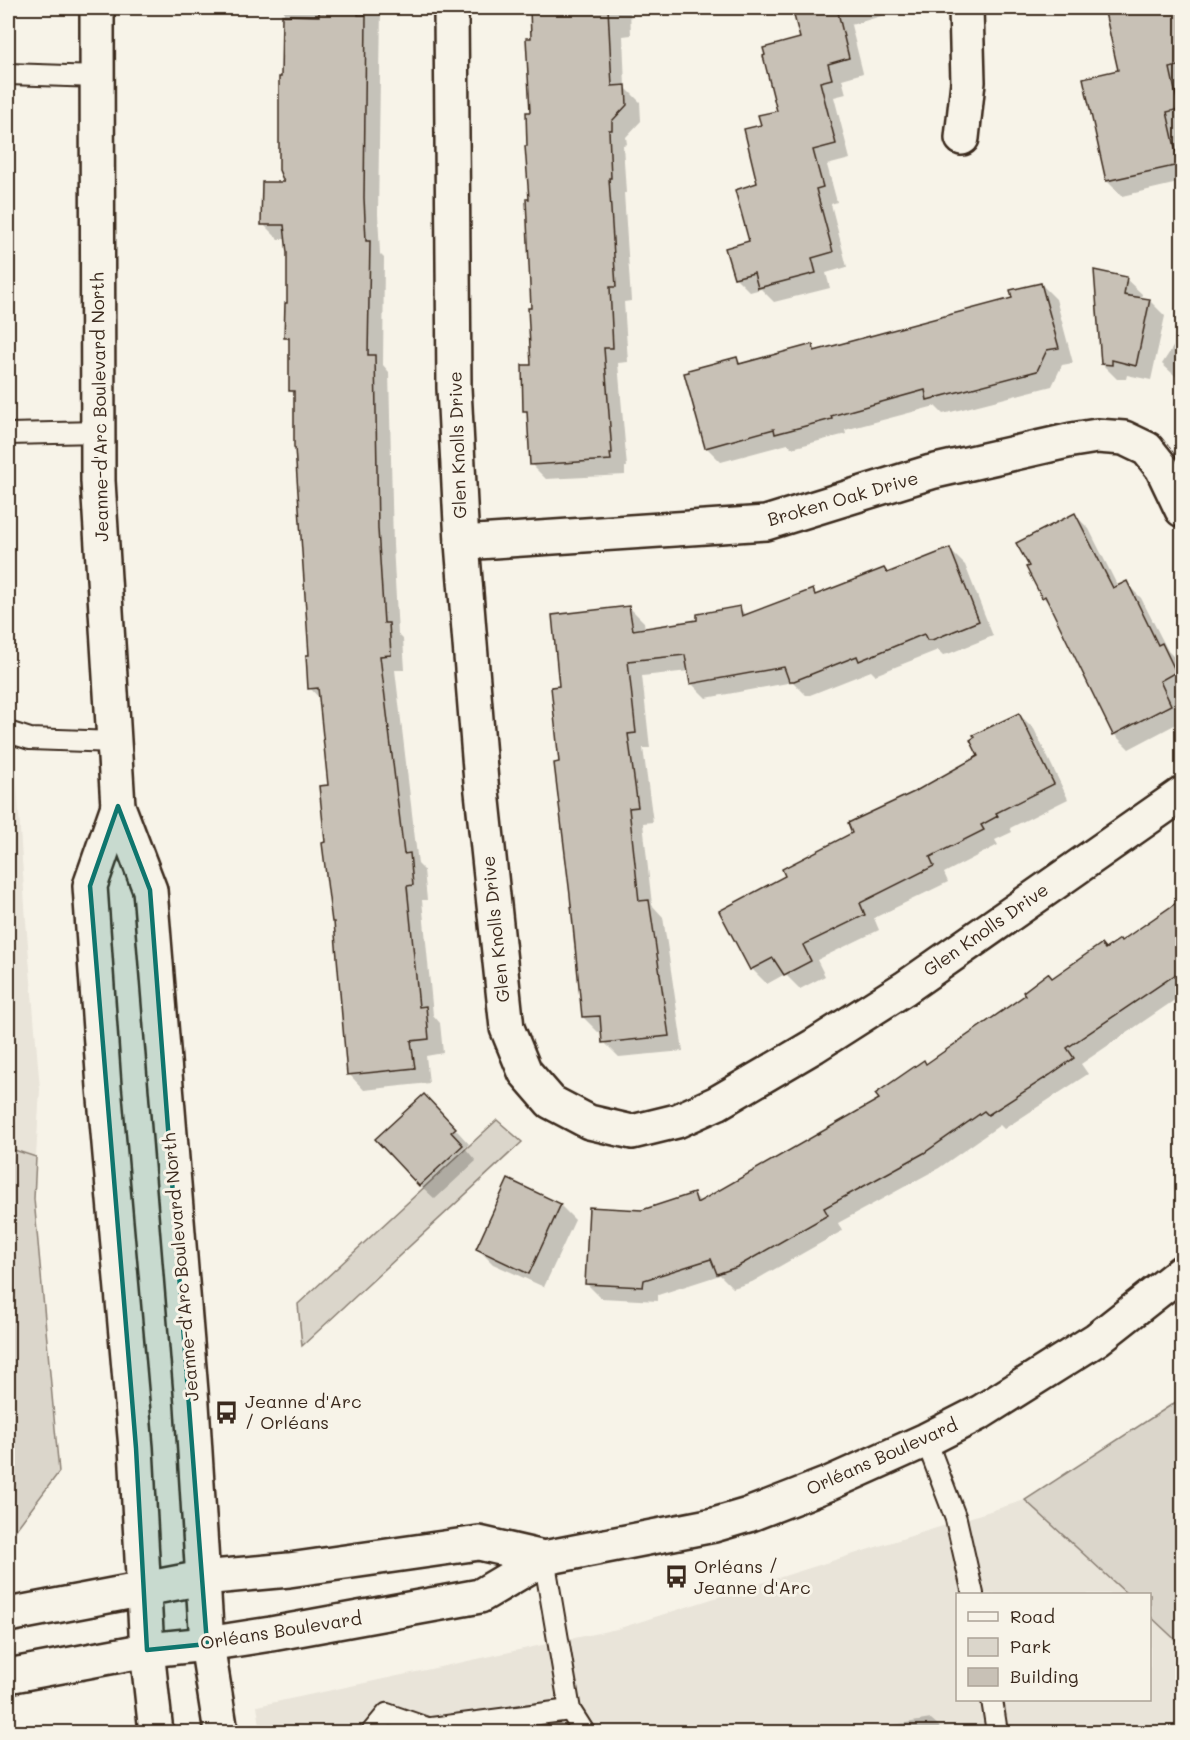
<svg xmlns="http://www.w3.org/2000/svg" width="1190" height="1740" viewBox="0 0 1190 1740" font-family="Mali,sans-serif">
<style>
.built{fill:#e9e4d9}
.green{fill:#dbd6cb;stroke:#8b8074;stroke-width:1.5}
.shadow{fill:#0003}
.building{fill:#c8c1b6;stroke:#3b2a1e;stroke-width:1.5}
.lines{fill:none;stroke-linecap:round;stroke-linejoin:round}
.service-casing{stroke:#3b2a1e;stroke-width:24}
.minor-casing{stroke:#3b2a1e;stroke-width:38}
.tertiary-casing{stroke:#3b2a1e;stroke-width:38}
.secondary-casing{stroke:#3b2a1e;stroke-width:38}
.service{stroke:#f7f3e8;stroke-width:20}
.minor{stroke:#f7f3e8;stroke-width:33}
.tertiary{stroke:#f7f3e8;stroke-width:33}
.secondary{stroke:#f7f3e8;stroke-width:33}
.marked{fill:#0f766e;fill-opacity:0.2;stroke:#0f766e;stroke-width:4.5;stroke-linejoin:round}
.labels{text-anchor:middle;stroke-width:6;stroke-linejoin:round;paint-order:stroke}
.street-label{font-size:18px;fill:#3b2a1e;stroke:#f7f3e8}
.poi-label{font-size:18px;fill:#3b2a1e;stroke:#f7f3e8;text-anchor:start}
</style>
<rect width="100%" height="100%" fill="#f7f3e8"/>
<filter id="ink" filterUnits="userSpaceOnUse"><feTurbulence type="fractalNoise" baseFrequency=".0167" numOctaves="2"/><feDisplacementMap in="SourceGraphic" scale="12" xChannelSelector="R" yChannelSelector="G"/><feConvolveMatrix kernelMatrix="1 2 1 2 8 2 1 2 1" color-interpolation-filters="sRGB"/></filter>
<g filter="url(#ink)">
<!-- built -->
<g class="built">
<polygon points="8,587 15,753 26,921 40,1089 36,1157 8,1148"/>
<polygon points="1025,1500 1127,1594 958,1594 958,1700 1150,1700 1150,1616 1182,1646 1182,1732 261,1732 257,1706 617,1629"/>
</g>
<!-- green -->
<g class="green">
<polygon points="497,1120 522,1142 302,1346 298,1304"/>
<polygon points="8,1148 36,1157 34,1199 59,1472 8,1540"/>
<polygon points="1182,1398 1182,1646 1150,1616 1150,1594 1127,1594 1025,1500"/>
</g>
<!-- shadow -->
<g class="shadow">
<polygon points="284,8 381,8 378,214 380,254 384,258 383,365 389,372 393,545 398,634 403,639 405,670 395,670 418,864 424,870 427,900 422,900 433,1015 440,1023 443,1053 426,1056 429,1083 364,1090 349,1074 327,844 330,786 321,700 310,688 310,656 296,396 290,390 290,342 286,337 289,304 287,239 278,239 263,224 286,183 283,78"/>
<polygon points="532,8 630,8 631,35 623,36 625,87 640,102 641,121 626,137 627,144 623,145 626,193 624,193 631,301 624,302 628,362 618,363 627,467 625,467 625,475 546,479 531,464 529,414 525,410 532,366 529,147 532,113"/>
<polygon points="794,8 890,8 891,13 851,25 863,73 842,79 846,94 834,97 850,159 827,165 837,202 831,204 847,267 826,273 830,288 774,302 761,289 750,292 735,277 751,242 759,184 763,126 779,112 802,39"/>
<polygon points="1105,8 1182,8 1182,182 1122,196 1107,181 1120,71"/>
<polygon points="1126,279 1142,294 1141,299 1150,301 1165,316 1151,380 1127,375 1126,379 1117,379 1102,364"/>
<polygon points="1041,284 1056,299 1073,363 1062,365 1052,386 943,414 935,406 845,430 846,434 792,448 788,444 721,462 706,447 686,372 737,359 742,365 812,346 818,352 1014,299"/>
<polygon points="1182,333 1182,382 1162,364"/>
<polygon points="1074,514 1089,529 1118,587 1126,583 1141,598 1168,651 1177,660 1182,672 1182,692 1174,696 1182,714 1182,721 1129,749 1114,734 1052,607 1043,597"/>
<polygon points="950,550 965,565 993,636 948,654 943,655 938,650 875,675 871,671 810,695 806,695 793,682 706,698 691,683 689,671 642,676 650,748 643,748 653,822 643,823 652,905 663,917 683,1051 619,1057 604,1042 603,1031 598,1032 583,1017 561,763 561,687 629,607 644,622 645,630 699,621 739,608 747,616 812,591 817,596 884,569 889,574"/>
<polygon points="1019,714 1034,729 1068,799 1010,828 1012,832 995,840 998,845 944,873 948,882 874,918 879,930 817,960 825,976 800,989 785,974 767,984 752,969 787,877 915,793 980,757"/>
<polygon points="1182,901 1182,995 1081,1064 1088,1074 1004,1129 1000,1125 939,1168 838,1223 842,1231 752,1282 733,1288 720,1275 658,1295 658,1301 601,1298 586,1283 642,1211 693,1194 701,1202 881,1100 927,1065 1052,980 1122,943"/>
<polygon points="439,1111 469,1144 465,1148 476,1161 435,1199 420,1185"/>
<polygon points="509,1181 560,1205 575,1220 544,1287 493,1264 478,1249"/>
<polygon points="931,1719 939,1726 940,1732 849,1732"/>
</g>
<!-- building -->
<g class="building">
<polygon points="530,8 608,8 612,86 626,85 627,105 612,121 612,130 609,130 611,178 609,178 616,287 610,287 613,348 604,348 612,453 610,453 611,460 530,465 527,411 523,411 522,365 531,365 528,308 531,308 526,199 529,199 525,146 527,146 526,112 530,112 526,38 531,38"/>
<polygon points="792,8 837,8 849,58 828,64 832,79 820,82 836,144 813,150 823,187 816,189 833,252 812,258 816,273 758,288 754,273 734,278 725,248 749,241 735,190 757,183 744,129 761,125 758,115 777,111 763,56 765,55 763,48 800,38"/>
<polygon points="1104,8 1182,8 1182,65 1170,68 1179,109 1167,112 1179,165 1106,181 1083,78 1118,70"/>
<polygon points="319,12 358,13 358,15 366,15 364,198 366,241 370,241 368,355 375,355 378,529 384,623 389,623 391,655 380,656 404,854 410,853 413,885 407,886 419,1007 426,1006 429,1039 411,1041 415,1068 347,1075 334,922 332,922 322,843 325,842 319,786 328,785 318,688 308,689 306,655 309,655 295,448 294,448 294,391 289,391 289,338 284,338 285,303 287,303 287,253 284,225 261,225 262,182 284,182 279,170 279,77 281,77 282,15 319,16"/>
<polygon points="1094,270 1127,277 1124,295 1150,299 1136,366 1112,360 1112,365 1101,364"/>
<polygon points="1041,283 1059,348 1047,350 1037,371 927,400 925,390 831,416 832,419 775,434 774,429 705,448 684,373 689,372 688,370 737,357 739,364 813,344 814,351 1012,298 1010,290"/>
<polygon points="1075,513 1113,588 1127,581 1158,645 1162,643 1176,672 1160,681 1171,705 1113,735 1045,596 1042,598 1026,567 1029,566 1016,543"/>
<polygon points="950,548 979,621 932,640 927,640 924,634 859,661 857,656 794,681 789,681 784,667 690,684 685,655 628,661 636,733 628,734 638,807 629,808 639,901 649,900 669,1036 602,1043 600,1016 582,1017 570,895 554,763 559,762 551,687 559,686 552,615 629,606 633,630 697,620 697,614 740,606 742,616 813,589 815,595 884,568 887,573"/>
<polygon points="1019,713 1054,784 996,813 998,816 981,825 984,830 930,857 934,866 860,903 865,915 803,945 811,961 784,975 773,958 750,970 719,911 785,876 782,869 852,833 848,823 914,792 978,756 970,740 975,737 973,735"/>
<polygon points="1182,899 1182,970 1067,1048 1074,1058 1050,1075 988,1115 984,1111 924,1153 824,1208 828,1215 737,1267 717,1274 711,1259 644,1280 643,1287 585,1284 589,1207 642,1210 694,1193 697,1203 879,1099 875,1094 924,1060 926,1064 1025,995 1023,992 1048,973 1052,978 1101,944 1105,949 1120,939 1121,941"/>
<polygon points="424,1094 456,1128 451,1132 463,1145 419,1186 375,1139"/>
<polygon points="508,1179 561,1204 529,1274 476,1249"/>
</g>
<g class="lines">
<defs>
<g id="service">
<polyline points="8,74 97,77"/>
<polyline points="8,434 99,432"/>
<polyline points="8,732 30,739 115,742"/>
<polyline points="926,1440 956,1519 973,1594"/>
<polyline points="544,1558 570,1710 584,1732"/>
<polyline points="992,1700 997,1732"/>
<polyline points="372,1732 387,1714 430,1729"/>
<polyline points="415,1732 416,1730 570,1710"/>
</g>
<g id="minor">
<polyline points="451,8 454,388 462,543 481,782 507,1028 525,1072 551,1102 589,1122 632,1132 677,1121 717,1103 814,1046 905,988 1182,794"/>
<polyline points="962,138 968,82 966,8"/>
<polyline points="462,543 766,523 931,472 1072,440 1097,436 1124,438 1147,449 1162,468 1182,510"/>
</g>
<g id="tertiary">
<polyline points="202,1578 289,1570 479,1543 544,1558"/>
<polyline points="207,1644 271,1634 480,1596 544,1558 714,1525 748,1515 828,1484 926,1440 981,1412 1097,1339 1182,1272"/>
</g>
<g id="secondary">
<polyline points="97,8 98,481 118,806 150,890 192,1404 207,1644 221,1732"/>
<polyline points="118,806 90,886 104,1087 136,1448 147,1650 156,1732"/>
<polyline points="8,1615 202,1578"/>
<polyline points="8,1676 147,1650 207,1644"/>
</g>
</defs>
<!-- service casing -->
<use href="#service" class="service-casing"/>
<!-- minor casing -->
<use href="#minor" class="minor-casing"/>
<!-- tertiary casing -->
<use href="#tertiary" class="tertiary-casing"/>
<!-- secondary casing -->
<use href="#secondary" class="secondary-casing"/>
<!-- service -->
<use href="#service" class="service"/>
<!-- minor -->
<use href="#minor" class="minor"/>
<!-- tertiary -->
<use href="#tertiary" class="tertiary"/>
<!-- secondary -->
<use href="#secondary" class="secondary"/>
</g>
</g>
<!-- marked area -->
<path class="marked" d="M118 806 150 890 207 1644 147 1650 136 1448 90 886Z"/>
<!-- icons -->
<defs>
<symbol id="bus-bare" viewBox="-9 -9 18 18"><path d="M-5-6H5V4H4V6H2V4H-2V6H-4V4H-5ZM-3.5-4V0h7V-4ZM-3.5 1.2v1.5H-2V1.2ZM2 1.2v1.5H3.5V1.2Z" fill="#3b2a1e" stroke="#f7f3e8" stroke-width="2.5" paint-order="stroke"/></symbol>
</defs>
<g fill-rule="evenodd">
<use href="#bus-bare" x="210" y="1396" width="33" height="33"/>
<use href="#bus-bare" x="660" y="1560" width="33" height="33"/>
</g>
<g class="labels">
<!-- street labels -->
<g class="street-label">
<text transform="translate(100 407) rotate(-91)" y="6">Jeanne-d'Arc Boulevard North</text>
<text transform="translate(458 445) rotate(-92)" y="6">Glen Knolls Drive</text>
<text transform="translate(843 499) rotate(-16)" y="6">Broken Oak Drive</text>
<text transform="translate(496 929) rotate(-96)" y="6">Glen Knolls Drive</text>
<text transform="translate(986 930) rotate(-35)" y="6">Glen Knolls Drive</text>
<text transform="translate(181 1267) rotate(-95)" y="6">Jeanne-d'Arc Boulevard North</text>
<text transform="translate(882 1457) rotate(-24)" y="6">Orléans Boulevard</text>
<text transform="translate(281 1631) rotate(-9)" y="6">Orléans Boulevard</text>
</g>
<!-- poi labels -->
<g class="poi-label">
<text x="245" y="1408">Jeanne d'Arc<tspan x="245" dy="21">/ Orléans</tspan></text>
<text x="694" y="1573">Orléans /<tspan x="694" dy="21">Jeanne d'Arc</tspan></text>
</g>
</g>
<!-- margin -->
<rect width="1190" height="1740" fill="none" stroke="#f7f3e8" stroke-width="30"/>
<rect x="15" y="15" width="1160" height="1710" fill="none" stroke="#3b2a1e" stroke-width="2" filter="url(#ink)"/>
<!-- legend -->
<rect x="956" y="1593" width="195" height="108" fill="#f7f3e8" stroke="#aca397" stroke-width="1.5"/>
<rect x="968" y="1612" width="30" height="9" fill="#f7f3e8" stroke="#aca397" stroke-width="1.5"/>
<text x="1010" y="1623" font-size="18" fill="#3b2a1e">Road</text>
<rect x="968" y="1638" width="30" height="18" fill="#dbd6cb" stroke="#aca397" stroke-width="1.5"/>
<text x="1010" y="1653" font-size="18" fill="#3b2a1e">Park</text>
<rect x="968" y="1668" width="30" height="18" fill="#c8c1b6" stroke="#aca397" stroke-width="1.5"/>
<text x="1010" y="1683" font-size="18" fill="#3b2a1e">Building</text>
</svg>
